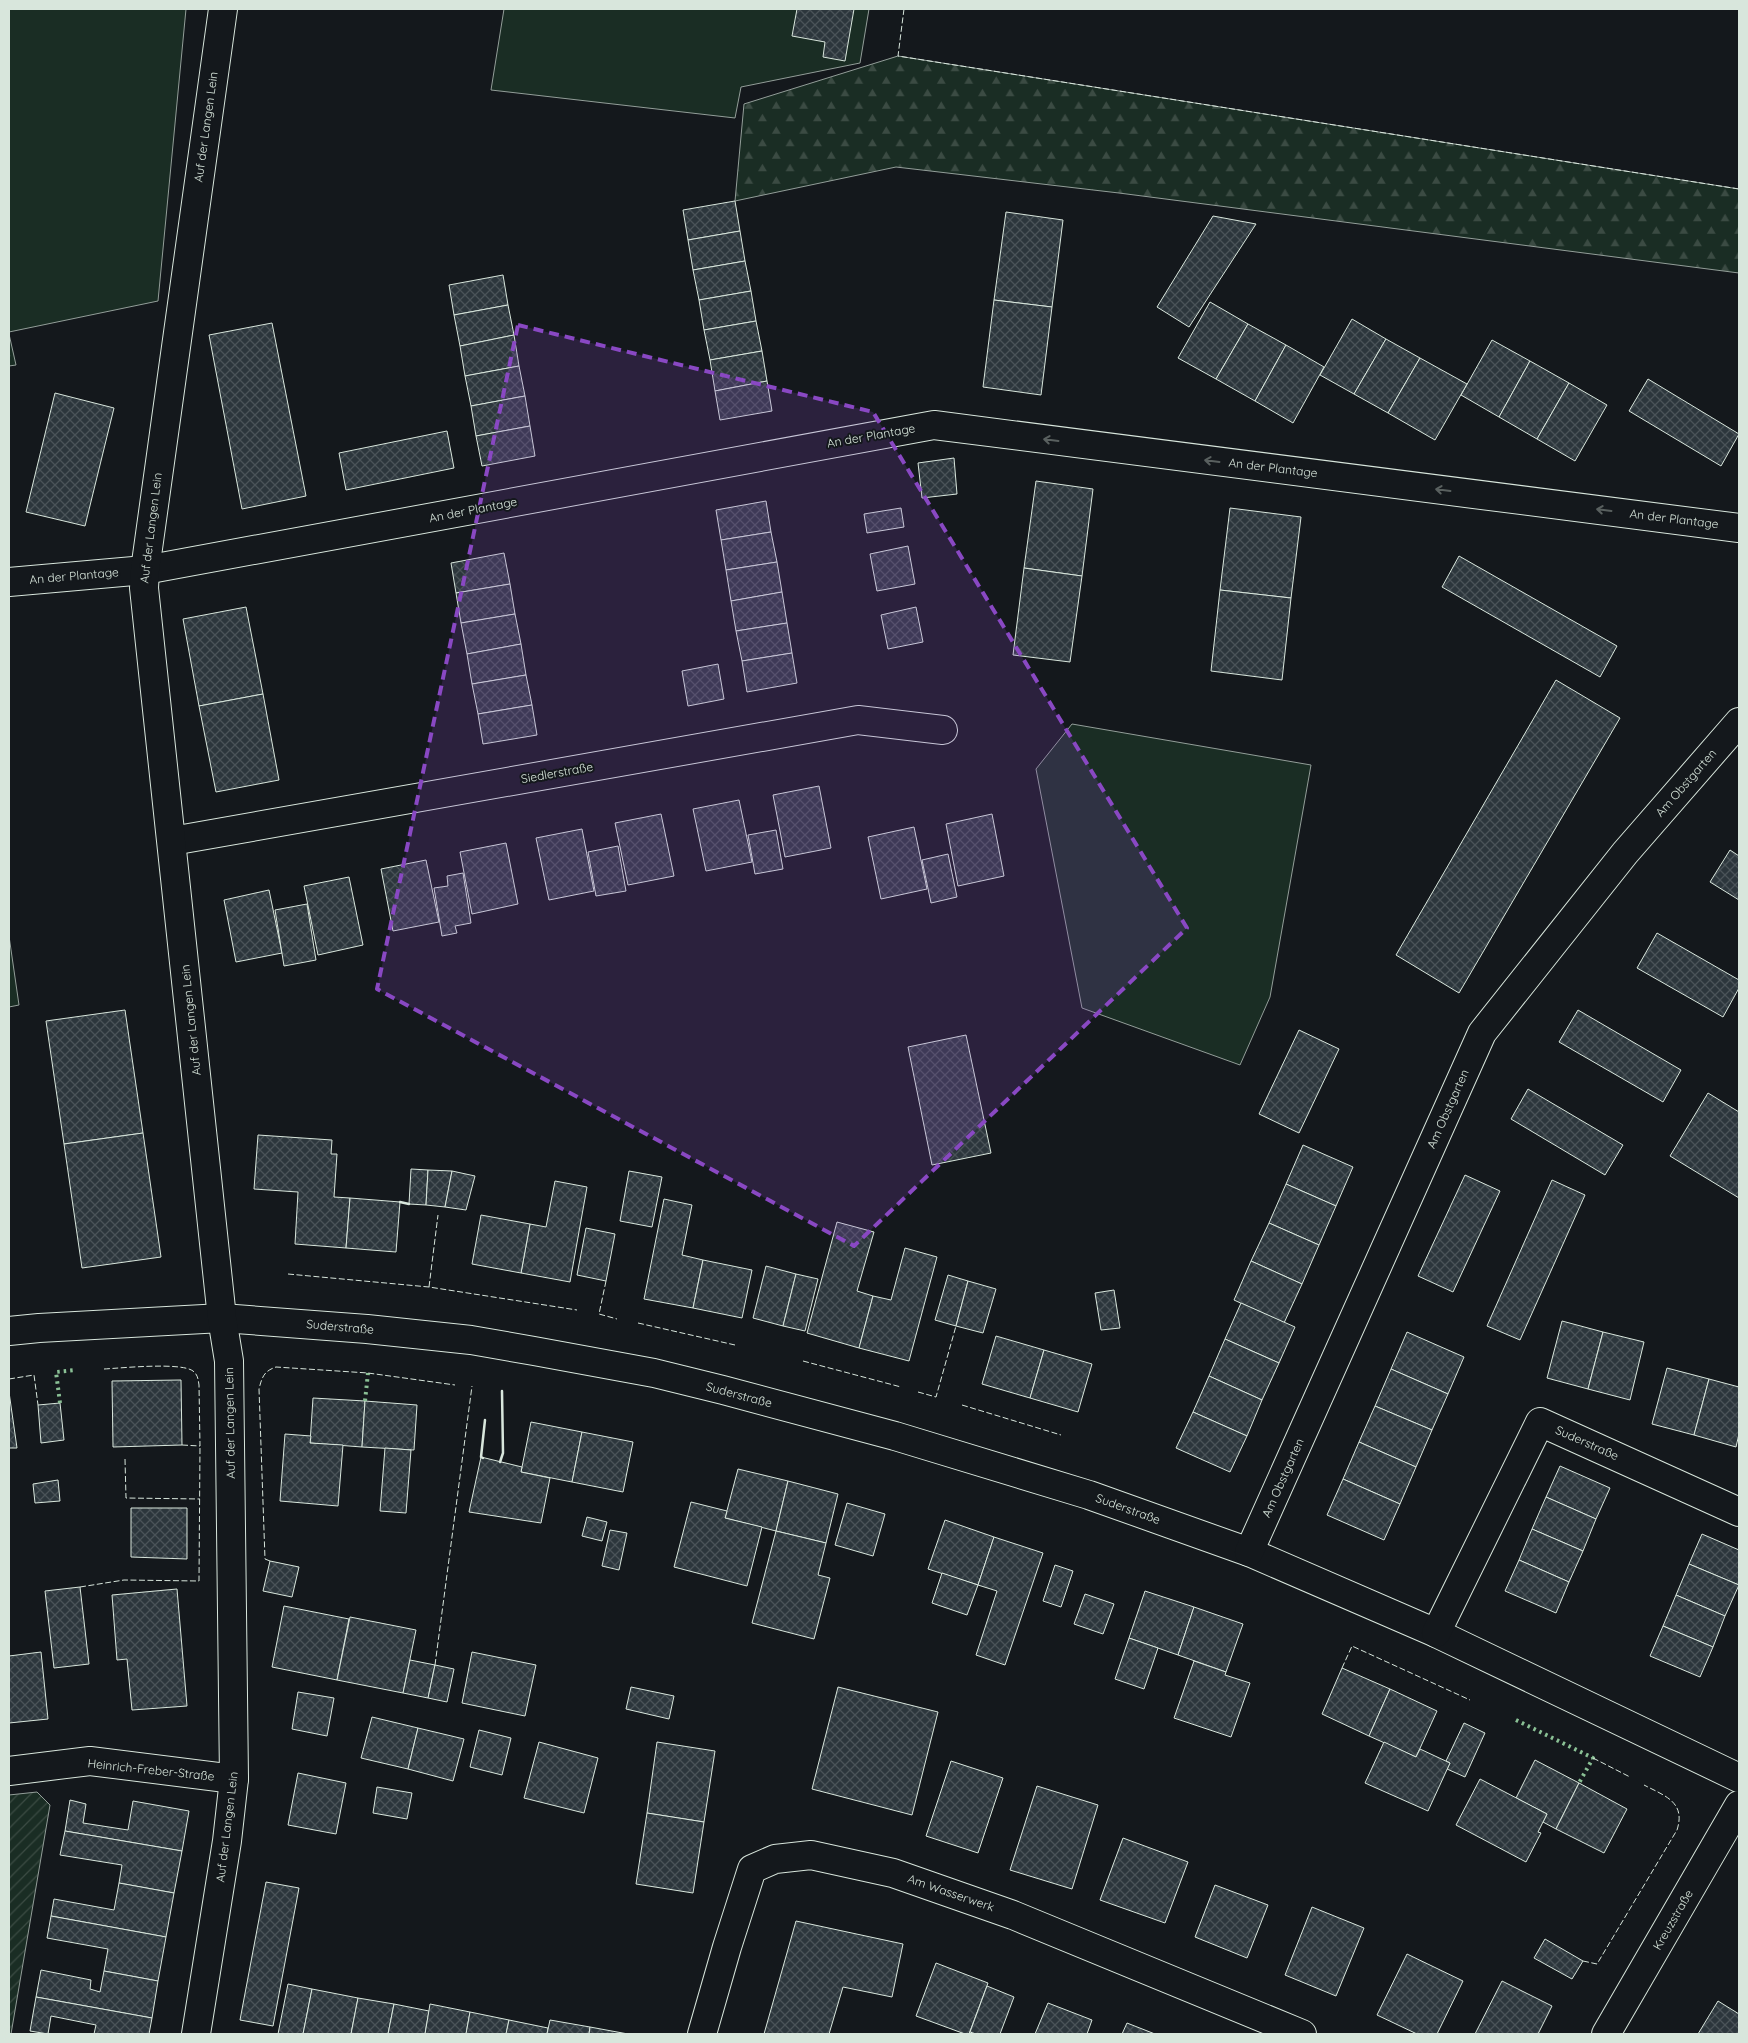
<svg xmlns="http://www.w3.org/2000/svg" width="1748" height="2043" viewBox="0 0 1748 2043" font-family="Quicksand,sans-serif">
<style>
.grass{fill:url(#grass-tufts);stroke:#939e99}
.forest{fill:url(#forest-firs);stroke:#939e99}
.park{fill:#1a2d24;stroke:#939e99}
.garden{fill:url(#garden-furrows);stroke:#939e99}
.building{fill:url(#building-cross-hatch);stroke:#d8e6dc}
.lines{fill:none;stroke-linecap:round;stroke-linejoin:round}
.minor-casing{stroke:#d8e6dc;stroke-width:30}
.minor{stroke:#14181c;stroke-width:28}
.hedge{stroke:#8ac095;stroke-width:4;stroke-dasharray:2.5 4;stroke-linecap:butt}
.fence{stroke:#d8e6dc;stroke-width:1;stroke-dasharray:6 2.5;stroke-linecap:butt}
.wall{stroke:#d8e6dc;stroke-width:2.5}
.oneway{stroke:#59605f}
.marked{fill:#8948c3;fill-opacity:0.2;stroke:#8948c3;stroke-width:4;stroke-dasharray:10 6;stroke-linejoin:round}
.labels{text-anchor:middle;stroke-width:4;stroke-linejoin:round;paint-order:stroke}
.street-label{font-size:12px;fill:#d8e6dc;stroke:#14181c}
</style>
<defs>
<pattern id="grass-tufts" width="24" height="20" patternUnits="userSpaceOnUse" patternTransform="scale(1.25)"><rect width="24" height="20" fill="#1a2d24"/><path d="M3 7l-1-3M5 7V3M7 7l1-3M15 17l-1-3M17 17v-4M19 17l1-3" fill="none" stroke="#3b4b43"/></pattern>
<pattern id="forest-firs" width="22" height="20" patternUnits="userSpaceOnUse" patternTransform="scale(1.25)"><rect width="22" height="20" fill="#1a2d24"/><path d="M5 1l3.5 6h-7zM16 11l3.5 6h-7z" fill="#3b4b43"/></pattern>
<pattern id="garden-furrows" width="10" height="10" patternUnits="userSpaceOnUse" patternTransform="scale(1.25)"><rect width="10" height="10" fill="#1a2d24"/><path d="M-1 1l2-2M0 10L10 0M9 11l2-2" fill="none" stroke="#3b4b43"/></pattern>
<pattern id="building-cross-hatch" width="8" height="8" patternUnits="userSpaceOnUse" patternTransform="scale(1.25)"><rect width="8" height="8" fill="#2c363c"/><path d="M0 0l8 8M0 8l8-8" fill="none" stroke="#4a5358"/></pattern>
</defs>
<rect width="100%" height="100%" fill="#14181c"/>
<!-- grass -->
<polygon class="grass" points="9,334 16,365 9,366"/>
<!-- forest -->
<polygon class="forest" points="898,56 1739,189 1739,273 1119,193 896,167 735,201 744,104"/>
<!-- park -->
<g class="park">
<polygon points="9,9 186,9 158,301 9,332"/>
<polygon points="504,9 869,9 860,63 741,87 735,118 491,90"/>
<polygon points="1072,724 1311,765 1270,997 1240,1065 1082,1008 1036,769"/>
<polygon points="9,936 19,1005 9,1007"/>
</g>
<!-- garden -->
<polygon class="garden" points="37,1792 50,1805 11,2034 9,2034 9,1795"/>
<!-- building -->
<g class="building">
<polygon points="797,9 854,9 845,61 823,57 825,42 792,36"/>
<polygon points="735,201 740,231 688,240 683,210"/>
<polygon points="1006,212 1063,220 1052,307 994,300"/>
<polygon points="1213,216 1256,224 1189,327 1157,307"/>
<polygon points="740,231 745,261 693,270 688,240"/>
<polygon points="745,261 751,291 699,300 693,270"/>
<polygon points="503,275 508,305 454,315 449,285"/>
<polygon points="751,291 756,321 704,330 699,300"/>
<polygon points="994,300 1052,307 1041,395 983,387"/>
<polygon points="1210,302 1248,324 1216,379 1178,358"/>
<polygon points="508,305 514,335 460,346 454,315"/>
<polygon points="1352,319 1386,339 1354,394 1320,375"/>
<polygon points="756,321 762,351 710,360 704,330"/>
<polygon points="272,323 306,496 242,509 209,335"/>
<polygon points="1248,324 1286,345 1255,401 1216,379"/>
<polygon points="514,335 519,366 465,376 460,346"/>
<polygon points="1386,339 1420,358 1388,413 1354,394"/>
<polygon points="1492,340 1530,361 1499,417 1461,395"/>
<polygon points="1286,345 1324,367 1293,423 1255,401"/>
<polygon points="762,351 767,381 715,391 710,360"/>
<polygon points="1420,358 1467,384 1435,440 1388,413"/>
<polygon points="1530,361 1569,383 1537,439 1499,417"/>
<polygon points="519,366 525,396 471,406 465,376"/>
<polygon points="1648,379 1739,434 1721,466 1629,411"/>
<polygon points="767,381 772,411 720,420 715,391"/>
<polygon points="1569,383 1607,405 1575,461 1537,439"/>
<polygon points="55,393 114,408 85,526 26,512"/>
<polygon points="525,396 530,426 476,436 471,406"/>
<polygon points="530,426 535,456 482,466 476,436"/>
<polygon points="447,431 454,468 346,490 339,453"/>
<polygon points="954,458 957,494 922,498 918,463"/>
<polygon points="1036,481 1093,489 1082,576 1024,568"/>
<polygon points="766,501 771,532 721,540 716,510"/>
<polygon points="901,508 904,527 867,533 864,514"/>
<polygon points="1230,508 1301,517 1291,598 1220,590"/>
<polygon points="771,532 777,562 726,570 721,540"/>
<polygon points="908,546 915,584 877,591 870,554"/>
<polygon points="504,553 510,584 456,593 451,563"/>
<polygon points="1459,556 1617,646 1600,677 1442,587"/>
<polygon points="777,562 782,592 731,601 726,570"/>
<polygon points="1024,568 1082,576 1070,662 1013,655"/>
<polygon points="510,584 515,614 461,623 456,593"/>
<polygon points="1220,590 1291,598 1282,680 1211,671"/>
<polygon points="782,592 787,623 736,631 731,601"/>
<polygon points="246,607 263,694 199,706 183,619"/>
<polygon points="916,607 923,642 888,649 881,615"/>
<polygon points="515,614 521,644 467,654 461,623"/>
<polygon points="787,623 792,653 742,661 736,631"/>
<polygon points="521,644 526,675 472,684 467,654"/>
<polygon points="792,653 797,683 747,692 742,661"/>
<polygon points="718,664 724,699 688,706 682,671"/>
<polygon points="526,675 532,705 478,714 472,684"/>
<polygon points="1556,680 1620,718 1459,993 1396,955"/>
<polygon points="263,694 279,780 216,792 199,706"/>
<polygon points="532,705 537,735 483,744 478,714"/>
<polygon points="819,786 831,848 785,857 773,795"/>
<polygon points="739,800 752,862 706,871 693,809"/>
<polygon points="661,814 674,876 628,885 615,823"/>
<polygon points="992,814 1004,876 958,886 946,824"/>
<polygon points="914,827 927,889 881,899 868,837"/>
<polygon points="582,829 594,891 549,900 536,838"/>
<polygon points="776,830 783,869 755,874 748,835"/>
<polygon points="506,843 518,904 472,914 460,852"/>
<polygon points="618,846 626,891 596,896 588,852"/>
<polygon points="1730,850 1739,856 1739,900 1710,882"/>
<polygon points="948,854 957,897 931,903 922,860"/>
<polygon points="426,860 439,922 393,931 381,869"/>
<polygon points="463,873 471,923 455,926 457,933 442,936 434,888 448,886 447,876"/>
<polygon points="349,877 363,945 318,955 304,886"/>
<polygon points="269,890 282,953 236,962 224,900"/>
<polygon points="307,904 316,960 284,966 275,910"/>
<polygon points="1657,933 1739,980 1739,988 1723,1017 1637,968"/>
<polygon points="125,1010 143,1133 64,1144 46,1021"/>
<polygon points="1578,1010 1681,1070 1663,1102 1559,1042"/>
<polygon points="1299,1030 1339,1049 1299,1133 1259,1114"/>
<polygon points="966,1035 991,1153 932,1165 908,1047"/>
<polygon points="1528,1089 1623,1145 1605,1175 1511,1119"/>
<polygon points="1708,1093 1739,1112 1739,1198 1670,1156"/>
<polygon points="143,1133 161,1257 82,1268 64,1144"/>
<polygon points="258,1135 332,1140 331,1154 337,1154 334,1197 350,1198 346,1248 295,1244 298,1192 254,1189"/>
<polygon points="1303,1145 1353,1167 1336,1206 1286,1184"/>
<polygon points="411,1169 428,1170 426,1205 409,1204"/>
<polygon points="428,1170 452,1171 445,1207 426,1205"/>
<polygon points="452,1171 475,1176 466,1210 445,1207"/>
<polygon points="629,1171 662,1177 652,1227 620,1221"/>
<polygon points="1465,1175 1500,1191 1453,1292 1418,1276"/>
<polygon points="1552,1180 1585,1195 1520,1340 1487,1326"/>
<polygon points="555,1181 587,1187 570,1282 521,1273 530,1224 546,1227"/>
<polygon points="1286,1184 1336,1206 1319,1245 1269,1223"/>
<polygon points="350,1198 400,1202 396,1252 346,1248"/>
<polygon points="664,1199 692,1205 682,1255 703,1260 693,1308 644,1299"/>
<polygon points="481,1215 530,1224 521,1273 472,1264"/>
<polygon points="837,1222 874,1232 857,1291 873,1296 859,1348 807,1333"/>
<polygon points="1269,1223 1319,1245 1302,1284 1251,1261"/>
<polygon points="586,1228 615,1234 606,1281 577,1275"/>
<polygon points="905,1248 937,1257 909,1361 859,1348 873,1296 891,1300"/>
<polygon points="703,1260 752,1270 742,1318 693,1308"/>
<polygon points="1251,1261 1302,1284 1284,1323 1234,1300"/>
<polygon points="766,1266 796,1274 783,1326 753,1318"/>
<polygon points="796,1274 818,1279 805,1331 783,1326"/>
<polygon points="948,1275 968,1281 956,1326 935,1320"/>
<polygon points="968,1281 996,1289 983,1333 956,1326"/>
<polygon points="1114,1290 1120,1328 1101,1330 1095,1293"/>
<polygon points="1241,1303 1295,1327 1279,1363 1225,1339"/>
<polygon points="1562,1321 1603,1332 1588,1389 1547,1378"/>
<polygon points="1407,1332 1464,1357 1448,1394 1391,1369"/>
<polygon points="1603,1332 1644,1342 1630,1400 1588,1389"/>
<polygon points="996,1336 1044,1350 1030,1398 982,1384"/>
<polygon points="1225,1339 1279,1363 1262,1400 1209,1376"/>
<polygon points="1044,1350 1092,1364 1078,1412 1030,1398"/>
<polygon points="1667,1368 1709,1379 1694,1435 1652,1424"/>
<polygon points="1391,1369 1448,1394 1432,1430 1375,1406"/>
<polygon points="1209,1376 1262,1400 1247,1436 1193,1412"/>
<polygon points="1709,1379 1739,1387 1739,1434 1736,1447 1694,1435"/>
<polygon points="181,1380 182,1445 113,1447 112,1381"/>
<polygon points="9,1392 17,1448 9,1448"/>
<polygon points="313,1398 365,1401 362,1447 310,1443"/>
<polygon points="365,1401 417,1405 414,1450 362,1447"/>
<polygon points="60,1403 64,1440 41,1443 38,1405"/>
<polygon points="1375,1406 1432,1430 1416,1467 1359,1442"/>
<polygon points="1193,1412 1247,1436 1230,1472 1176,1448"/>
<polygon points="531,1422 582,1432 572,1482 521,1472"/>
<polygon points="582,1432 633,1442 623,1492 572,1482"/>
<polygon points="285,1434 311,1436 310,1443 343,1445 338,1506 280,1501"/>
<polygon points="1359,1442 1416,1467 1400,1504 1343,1479"/>
<polygon points="385,1448 411,1450 406,1513 380,1511"/>
<polygon points="481,1457 522,1467 521,1472 550,1478 541,1523 469,1512"/>
<polygon points="1560,1466 1610,1488 1596,1519 1546,1497"/>
<polygon points="738,1469 788,1481 776,1531 725,1518"/>
<polygon points="1343,1479 1400,1504 1384,1540 1327,1515"/>
<polygon points="58,1480 60,1501 35,1503 33,1484"/>
<polygon points="788,1481 838,1494 826,1543 776,1531"/>
<polygon points="1546,1497 1596,1519 1583,1551 1532,1529"/>
<polygon points="691,1502 727,1511 725,1518 762,1527 747,1586 674,1567"/>
<polygon points="847,1503 885,1514 873,1556 835,1545"/>
<polygon points="131,1508 187,1508 187,1559 131,1557"/>
<polygon points="587,1517 607,1522 602,1541 582,1536"/>
<polygon points="945,1520 994,1537 978,1585 928,1569"/>
<polygon points="1532,1529 1583,1551 1569,1582 1519,1560"/>
<polygon points="610,1530 627,1533 619,1570 602,1566"/>
<polygon points="776,1531 826,1543 818,1575 830,1578 814,1639 752,1623"/>
<polygon points="1702,1534 1739,1550 1739,1585 1689,1564"/>
<polygon points="994,1537 1043,1553 1005,1665 976,1655 997,1591 978,1585"/>
<polygon points="1519,1560 1569,1582 1556,1613 1505,1591"/>
<polygon points="270,1561 299,1567 292,1597 263,1591"/>
<polygon points="1689,1564 1739,1585 1725,1616 1676,1595"/>
<polygon points="1055,1565 1073,1571 1061,1607 1043,1601"/>
<polygon points="942,1573 978,1585 967,1615 932,1603"/>
<polygon points="80,1587 89,1664 54,1668 45,1591"/>
<polygon points="177,1589 187,1706 132,1710 127,1659 117,1660 112,1595"/>
<polygon points="1145,1591 1194,1607 1178,1655 1129,1638"/>
<polygon points="1085,1594 1114,1604 1103,1634 1074,1624"/>
<polygon points="1676,1595 1725,1616 1713,1647 1663,1626"/>
<polygon points="284,1606 349,1619 337,1680 272,1667"/>
<polygon points="1194,1607 1243,1624 1226,1672 1178,1655"/>
<polygon points="350,1617 416,1630 403,1693 337,1680"/>
<polygon points="1663,1626 1713,1647 1700,1677 1650,1656"/>
<polygon points="1129,1638 1158,1648 1144,1689 1115,1679"/>
<polygon points="41,1652 48,1719 9,1723 9,1656"/>
<polygon points="472,1652 536,1665 525,1716 462,1703"/>
<polygon points="410,1660 435,1665 428,1698 403,1693"/>
<polygon points="1194,1661 1226,1672 1225,1675 1250,1683 1231,1737 1174,1718"/>
<polygon points="435,1665 454,1669 447,1702 428,1698"/>
<polygon points="1342,1668 1390,1689 1369,1736 1322,1714"/>
<polygon points="631,1687 674,1696 669,1719 626,1709"/>
<polygon points="838,1687 938,1712 912,1815 812,1789"/>
<polygon points="1390,1689 1437,1711 1416,1757 1369,1736"/>
<polygon points="298,1692 334,1698 327,1736 292,1729"/>
<polygon points="372,1717 418,1728 408,1769 361,1758"/>
<polygon points="1464,1723 1485,1733 1465,1777 1447,1769 1450,1763 1446,1761"/>
<polygon points="418,1728 464,1739 453,1781 408,1769"/>
<polygon points="479,1730 511,1738 502,1775 470,1767"/>
<polygon points="539,1742 598,1758 584,1813 524,1798"/>
<polygon points="657,1742 715,1751 704,1822 647,1813"/>
<polygon points="1384,1742 1416,1757 1420,1749 1450,1763 1428,1811 1365,1783"/>
<polygon points="1535,1760 1579,1783 1556,1829 1543,1822 1547,1814 1516,1798"/>
<polygon points="951,1761 1003,1778 978,1853 926,1836"/>
<polygon points="298,1773 346,1783 336,1834 288,1825"/>
<polygon points="1480,1779 1547,1814 1538,1832 1541,1833 1526,1862 1456,1825"/>
<polygon points="1579,1783 1627,1809 1604,1853 1556,1829"/>
<polygon points="1037,1786 1098,1805 1072,1889 1010,1870"/>
<polygon points="377,1787 412,1793 407,1819 373,1813"/>
<polygon points="70,1800 86,1804 83,1823 128,1830 133,1801 189,1811 182,1851 65,1831"/>
<polygon points="647,1813 704,1822 693,1893 636,1884"/>
<polygon points="65,1831 182,1851 174,1893 119,1883 122,1865 60,1855"/>
<polygon points="1123,1838 1188,1862 1165,1923 1100,1900"/>
<polygon points="266,1882 299,1888 273,2026 240,2020"/>
<polygon points="119,1883 174,1893 166,1937 51,1916 54,1899 114,1910"/>
<polygon points="1215,1885 1268,1905 1247,1958 1195,1937"/>
<polygon points="1312,1907 1364,1928 1336,1996 1285,1975"/>
<polygon points="51,1916 166,1937 158,1981 104,1971 108,1949 47,1938"/>
<polygon points="796,1921 903,1944 892,1997 843,1987 829,2034 764,2034"/>
<polygon points="1545,1939 1583,1961 1572,1979 1534,1958"/>
<polygon points="1407,1954 1463,1981 1437,2034 1417,2034 1377,2015"/>
<polygon points="936,1963 988,1983 969,2034 965,2034 916,2016"/>
<polygon points="41,1970 91,1980 90,1989 100,1992 104,1971 158,1981 152,2018 36,1997"/>
<polygon points="1502,1981 1552,2006 1538,2034 1475,2034"/>
<polygon points="288,1984 312,1989 303,2034 278,2034"/>
<polygon points="987,1986 1014,1997 1000,2034 976,2034 970,2032"/>
<polygon points="312,1989 358,1998 351,2034 303,2034"/>
<polygon points="36,1997 152,2018 149,2034 94,2034 96,2025 51,2016 48,2034 30,2031"/>
<polygon points="358,1998 394,2004 388,2034 351,2034"/>
<polygon points="1718,2001 1739,2014 1739,2034 1698,2034"/>
<polygon points="1048,2003 1092,2020 1087,2034 1035,2034"/>
<polygon points="394,2004 429,2011 425,2034 388,2034"/>
<polygon points="430,2004 470,2012 466,2034 425,2034"/>
<polygon points="470,2012 509,2020 506,2034 466,2034"/>
<polygon points="509,2020 548,2028 547,2034 506,2034"/>
<polygon points="550,2020 590,2027 589,2034 547,2034"/>
<polygon points="1127,2023 1155,2034 1122,2034"/>
<polygon points="590,2027 628,2034 589,2034"/>
</g>
<g class="lines">
<defs>
<g id="minor">
<polyline points="9,582 145,570 934,425 1739,528"/>
<polyline points="172,841 858,720 943,730"/>
<polyline points="9,1331 39,1328 222,1318 367,1329 471,1340 534,1351 654,1373 723,1390 895,1436 1089,1495 1249,1552 1436,1633 1739,1778"/>
<polyline points="1249,1552 1482,1033 1625,853 1739,722"/>
<polyline points="1436,1633 1540,1422 1739,1512"/>
<polyline points="9,1771 90,1761 234,1779"/>
<polyline points="196,2034 227,1841 234,1779 229,1361 222,1318 144,588 145,570 223,9"/>
<polyline points="702,2034 727,1947 752,1869 775,1859 811,1855 893,1873 1013,1915 1302,2034"/>
<polyline points="1606,2034 1739,1805"/>
</g>
</defs>
<!-- minor casing -->
<use href="#minor" class="minor-casing"/>
<!-- minor -->
<use href="#minor" class="minor"/>
<!-- hedge -->
<g class="hedge">
<polyline points="365,1401 368,1373"/>
<polyline points="60,1403 56,1372 76,1370"/>
<polyline points="1516,1720 1593,1758 1579,1783"/>
</g>
<!-- fence -->
<g class="fence">
<polyline points="904,9 898,56 1739,189"/>
<polyline points="288,1274 429,1287 577,1310"/>
<polyline points="606,1281 599,1314 617,1319"/>
<polyline points="429,1287 438,1215"/>
<polyline points="638,1323 735,1345"/>
<polyline points="803,1361 901,1387"/>
<path d="M104 1369C122 1368 181 1362 193 1371 198 1375 198 1379 199 1385L200 1446 182 1445"/>
<polyline points="9,1379 34,1375 38,1405"/>
<polyline points="918,1392 936,1397 956,1326"/>
<polyline points="962,1405 1061,1435"/>
<polyline points="125,1459 126,1498 200,1499"/>
<path d="M270 1561 265 1559 259 1389C262 1377 264 1371 276 1367L368 1373 455 1385"/>
<polyline points="80,1587 124,1580 199,1581 200,1446"/>
<polyline points="435,1665 472,1386"/>
<polyline points="1342,1668 1352,1646 1470,1700"/>
<polyline points="1593,1758 1630,1777"/>
<path d="M1583 1961 1597 1964 1677 1830C1686 1802 1665 1796 1644 1785"/>
</g>
<!-- wall -->
<g class="wall">
<polyline points="400,1202 409,1204"/>
<polyline points="483,1458 481,1457 485,1420"/>
<polyline points="500,1462 503,1453 502,1391"/>
</g>
</g>
<!-- one-way arrows -->
<defs><path id="oneway-shaft" d="M-6 0H5M1.5-3L5.5 0L1.5 3" fill="none" stroke-width="1.6" stroke-linecap="round" stroke-linejoin="round" transform="scale(1.25)"/></defs>
<g class="oneway">
<use href="#oneway-shaft" transform="translate(1051 440) rotate(-173)"/>
<use href="#oneway-shaft" transform="translate(1212 461) rotate(-173)"/>
<use href="#oneway-shaft" transform="translate(1443 490) rotate(-173)"/>
<use href="#oneway-shaft" transform="translate(1604 510) rotate(-173)"/>
</g>
<!-- marked area -->
<path class="marked" d="M518 325 873 412 1187 928 854 1246 377 989Z"/>
<g class="labels">
<!-- street labels -->
<g class="street-label">
<text transform="translate(206 127) rotate(-82)" y="4">Auf der Langen Lein</text>
<text transform="translate(871 436) rotate(-10)" y="4">An der Plantage</text>
<text transform="translate(1273 468) rotate(7)" y="4">An der Plantage</text>
<text transform="translate(473 510) rotate(-11)" y="4">An der Plantage</text>
<text transform="translate(1674 519) rotate(7)" y="4">An der Plantage</text>
<text transform="translate(151 528) rotate(-83)" y="4">Auf der Langen Lein</text>
<text transform="translate(74 576) rotate(-5)" y="4">An der Plantage</text>
<text transform="translate(557 773) rotate(-10)" y="4">Siedlerstraße</text>
<text transform="translate(1686 783) rotate(-49)" y="4">Am Obstgarten</text>
<text transform="translate(191 1020) rotate(-96)" y="4">Auf der Langen Lein</text>
<text transform="translate(1448 1109) rotate(-66)" y="4">Am Obstgarten</text>
<text transform="translate(340 1327) rotate(5)" y="4">Suderstraße</text>
<text transform="translate(739 1395) rotate(15)" y="4">Suderstraße</text>
<text transform="translate(230 1423) rotate(-91)" y="4">Auf der Langen Lein</text>
<text transform="translate(1587 1443) rotate(24)" y="4">Suderstraße</text>
<text transform="translate(1283 1478) rotate(-66)" y="4">Am Obstgarten</text>
<text transform="translate(1128 1509) rotate(20)" y="4">Suderstraße</text>
<text transform="translate(151 1770) rotate(6)" y="4">Heinrich-Freber-Straße</text>
<text transform="translate(227 1827) rotate(-83)" y="4">Auf der Langen Lein</text>
<text transform="translate(951 1893) rotate(19)" y="4">Am Wasserwerk</text>
<text transform="translate(1673 1920) rotate(-60)" y="4">Kreuzstraße</text>
</g>
</g>
<!-- border -->
<rect width="1748" height="2043" fill="none" stroke="#d8e6dc" stroke-width="20"/>
</svg>
